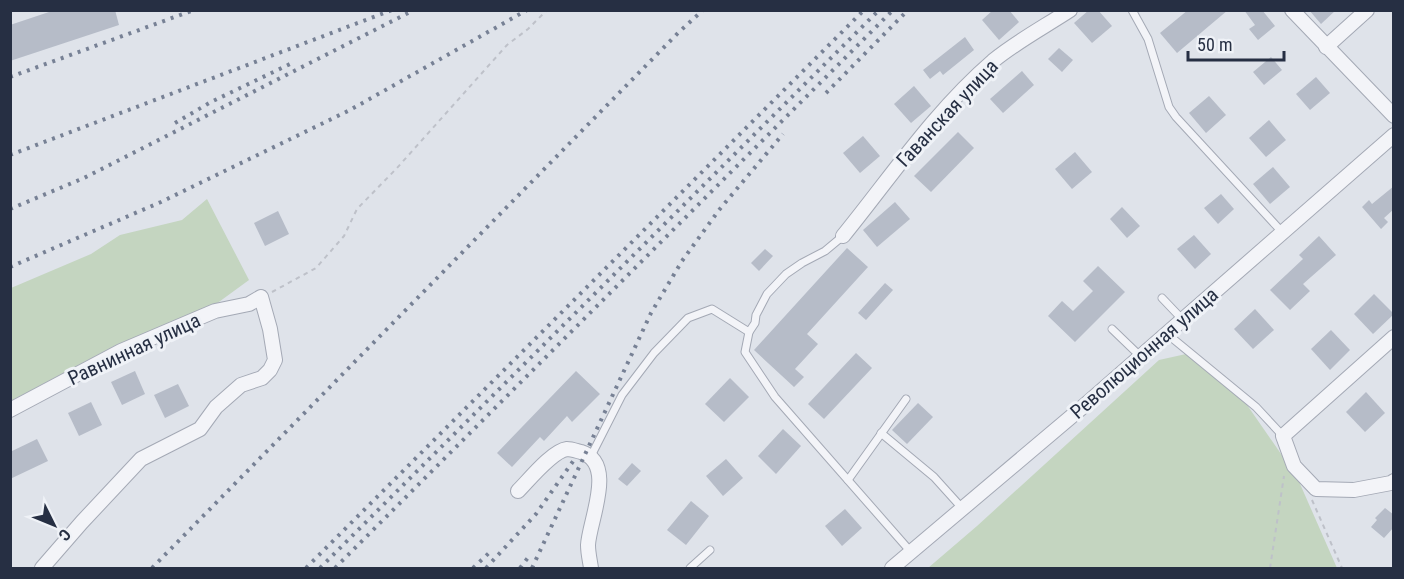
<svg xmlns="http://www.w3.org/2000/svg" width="1404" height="579" viewBox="0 0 1404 579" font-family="'Roboto Condensed',sans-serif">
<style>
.green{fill:#c4d5c0}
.building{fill:#b6bcc8}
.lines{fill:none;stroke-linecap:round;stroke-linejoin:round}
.service-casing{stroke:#a4a9b5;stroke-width:9}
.minor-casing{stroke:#a4a9b5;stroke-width:16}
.path{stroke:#bec1c9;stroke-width:2;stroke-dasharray:4.5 4.5;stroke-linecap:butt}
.service{stroke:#f3f4f8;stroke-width:7}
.minor{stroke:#f3f4f8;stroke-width:14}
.rail{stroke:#778195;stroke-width:4;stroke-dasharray:3 6;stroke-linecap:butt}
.labels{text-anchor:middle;stroke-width:6;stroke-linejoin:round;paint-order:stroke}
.street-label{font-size:20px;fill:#262f43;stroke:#eff2f7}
</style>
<rect width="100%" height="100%" fill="#dfe3ea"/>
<!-- green -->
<g class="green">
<polygon points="207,199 249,280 212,307 118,344 11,401 11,288 91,254 120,235 182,220"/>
<polygon points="1186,354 1245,402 1297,477 1337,568 928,568 977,526 1159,360"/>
</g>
<!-- building -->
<g class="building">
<polygon points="55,10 115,10 119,25 10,61 10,25"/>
<polygon points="993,10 1009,10 1019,22 999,40 982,20"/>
<polygon points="1089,10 1098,10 1112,26 1092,43 1074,23"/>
<polygon points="1188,10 1228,10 1177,53 1160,33"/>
<polygon points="1244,10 1262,10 1275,26 1258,40 1249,29 1255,25"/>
<polygon points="1309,10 1336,10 1321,24"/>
<polygon points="965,37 974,50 943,75 940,71 930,79 923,70"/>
<polygon points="1059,48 1073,60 1062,72 1048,59"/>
<polygon points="1271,57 1282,70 1264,85 1253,72"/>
<polygon points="1022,71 1034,85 1003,113 990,99"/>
<polygon points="1316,77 1330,93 1310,110 1296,94"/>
<polygon points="914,86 931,106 911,123 894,104"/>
<polygon points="1209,96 1226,115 1206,133 1189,113"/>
<polygon points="1269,120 1286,140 1266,157 1249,138"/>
<polygon points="958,132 974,148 931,192 914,176"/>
<polygon points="863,136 880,156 860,173 843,153"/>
<polygon points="1075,152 1092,172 1072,189 1055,169"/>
<polygon points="1273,167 1290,187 1270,204 1253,184"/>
<polygon points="1394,186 1394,209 1384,218 1388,222 1381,229 1362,207 1369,200 1372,204"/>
<polygon points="1221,194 1234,209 1218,224 1204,208"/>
<polygon points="895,202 910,219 877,247 863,230"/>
<polygon points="1122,207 1140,226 1127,238 1110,219"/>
<polygon points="278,211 289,234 265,246 254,223"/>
<polygon points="1194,235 1211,254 1195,269 1177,249"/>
<polygon points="1319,236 1336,255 1303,284 1310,291 1290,310 1270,290 1303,259 1299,255"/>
<polygon points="847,248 868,267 807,334 818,344 795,369 804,377 794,387 754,350"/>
<polygon points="765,249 773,256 759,271 751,263"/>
<polygon points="1098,266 1125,292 1075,342 1048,316 1062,301 1073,311 1093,291 1083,281"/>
<polygon points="885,283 893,290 866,320 858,313"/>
<polygon points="1374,294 1394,314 1373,334 1354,314"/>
<polygon points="1255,309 1274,330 1253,349 1234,329"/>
<polygon points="1331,330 1350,350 1330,370 1311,349"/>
<polygon points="856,353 872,368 824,419 808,404"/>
<polygon points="135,371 145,394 122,405 111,382"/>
<polygon points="576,371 600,394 572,422 567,416 544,441 540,437 512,467 497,453"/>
<polygon points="730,378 749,397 724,422 705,404"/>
<polygon points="178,384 189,406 165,418 154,395"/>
<polygon points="1366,392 1385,413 1365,432 1346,412"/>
<polygon points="91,402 102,425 79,436 68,413"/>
<polygon points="918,403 933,417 907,444 892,430"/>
<polygon points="783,429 801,446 776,474 758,456"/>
<polygon points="37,439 48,461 10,479 10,452"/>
<polygon points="726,459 743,478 723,496 706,476"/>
<polygon points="632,463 641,471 627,486 618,479"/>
<polygon points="691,501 709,516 686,545 667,530"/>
<polygon points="1385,508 1394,515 1394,527 1384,538 1371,527 1377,520 1375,518"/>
<polygon points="845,509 862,528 842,546 825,526"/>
</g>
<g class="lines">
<defs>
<g id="service">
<polyline points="1132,10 1148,39 1169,107 1176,117 1282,232"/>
<polyline points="1162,298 1182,319"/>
<polyline points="1112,329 1140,356"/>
<polyline points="749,332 745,352 775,397 911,552"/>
<polyline points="1166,333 1256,407 1283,436"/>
<polyline points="881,433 934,477 962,508"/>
<polyline points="590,458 622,395 654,353 688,318 712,309 749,332 755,323 756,315 767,294 786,274 802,263 825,251 843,236"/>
<polyline points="848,480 906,399"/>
<polyline points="690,568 710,550"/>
</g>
<g id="minor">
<polyline points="1292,10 1394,116"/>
<polyline points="1326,47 1367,10"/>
<path d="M843 236C891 177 934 112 993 61 1016 42 1044 27 1070 10"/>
<polyline points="1394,337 1283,436 1294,466 1316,489 1354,490 1391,483 1394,481"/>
<polyline points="10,410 121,351 215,311 249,304 261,297 270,329 275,360 270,370 262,378 241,385 216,407 200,429 141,459 82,522 42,568"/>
<path d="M518 491C529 480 552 451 567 449 571 449 577 451 581 452 617 463 589 521 588 545 588 553 590 561 591 568"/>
<polyline points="892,568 1085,405 1394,135"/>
</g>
</defs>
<!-- service casing -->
<use href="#service" class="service-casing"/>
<!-- minor casing -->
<use href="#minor" class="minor-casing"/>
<!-- path -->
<g class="path">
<polyline points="272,292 316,268 344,236 357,209 397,168 507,45 528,29 547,10"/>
<polyline points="1312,500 1342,568"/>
<polyline points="1270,568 1284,476"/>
</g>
<!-- service -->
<use href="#service" class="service"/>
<!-- minor -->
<use href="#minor" class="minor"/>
<!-- rail -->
<g class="rail">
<polyline points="10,77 194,10"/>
<polyline points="826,93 908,10"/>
<polyline points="175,123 211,102 290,64"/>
<polyline points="10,155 392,10"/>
<polyline points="10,209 84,178 414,10"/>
<polyline points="10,267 161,202 350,110 527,10"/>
<polyline points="152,568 678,33 703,10"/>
<polyline points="306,568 864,10"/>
<polyline points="320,568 879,10"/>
<polyline points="335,568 893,10"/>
<polyline points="473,568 490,552"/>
<polyline points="486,568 536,514 576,457"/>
<polyline points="520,568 530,555"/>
<polyline points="532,568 651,313 682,261 719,210 783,134"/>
</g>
</g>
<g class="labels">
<!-- street labels -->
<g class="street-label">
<text transform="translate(947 113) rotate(-47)" y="7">Гаванская улица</text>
<text transform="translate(134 349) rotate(-25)" y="7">Равнинная улица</text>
<text transform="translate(1144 353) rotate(-41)" y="7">Революционная улица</text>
</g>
</g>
<!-- border -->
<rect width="1404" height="579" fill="none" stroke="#262f43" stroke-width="24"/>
<!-- north arrow -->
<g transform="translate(54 525) rotate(133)" stroke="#eff2f7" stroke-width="4.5" paint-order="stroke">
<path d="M0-4.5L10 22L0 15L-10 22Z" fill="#262f43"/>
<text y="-9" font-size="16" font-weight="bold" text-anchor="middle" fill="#262f43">С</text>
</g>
<!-- scale -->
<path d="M1188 51v9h96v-9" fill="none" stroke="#262f43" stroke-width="3"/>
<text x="1197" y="51" font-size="18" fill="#262f43" stroke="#eff2f7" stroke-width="4.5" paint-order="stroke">50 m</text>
</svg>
